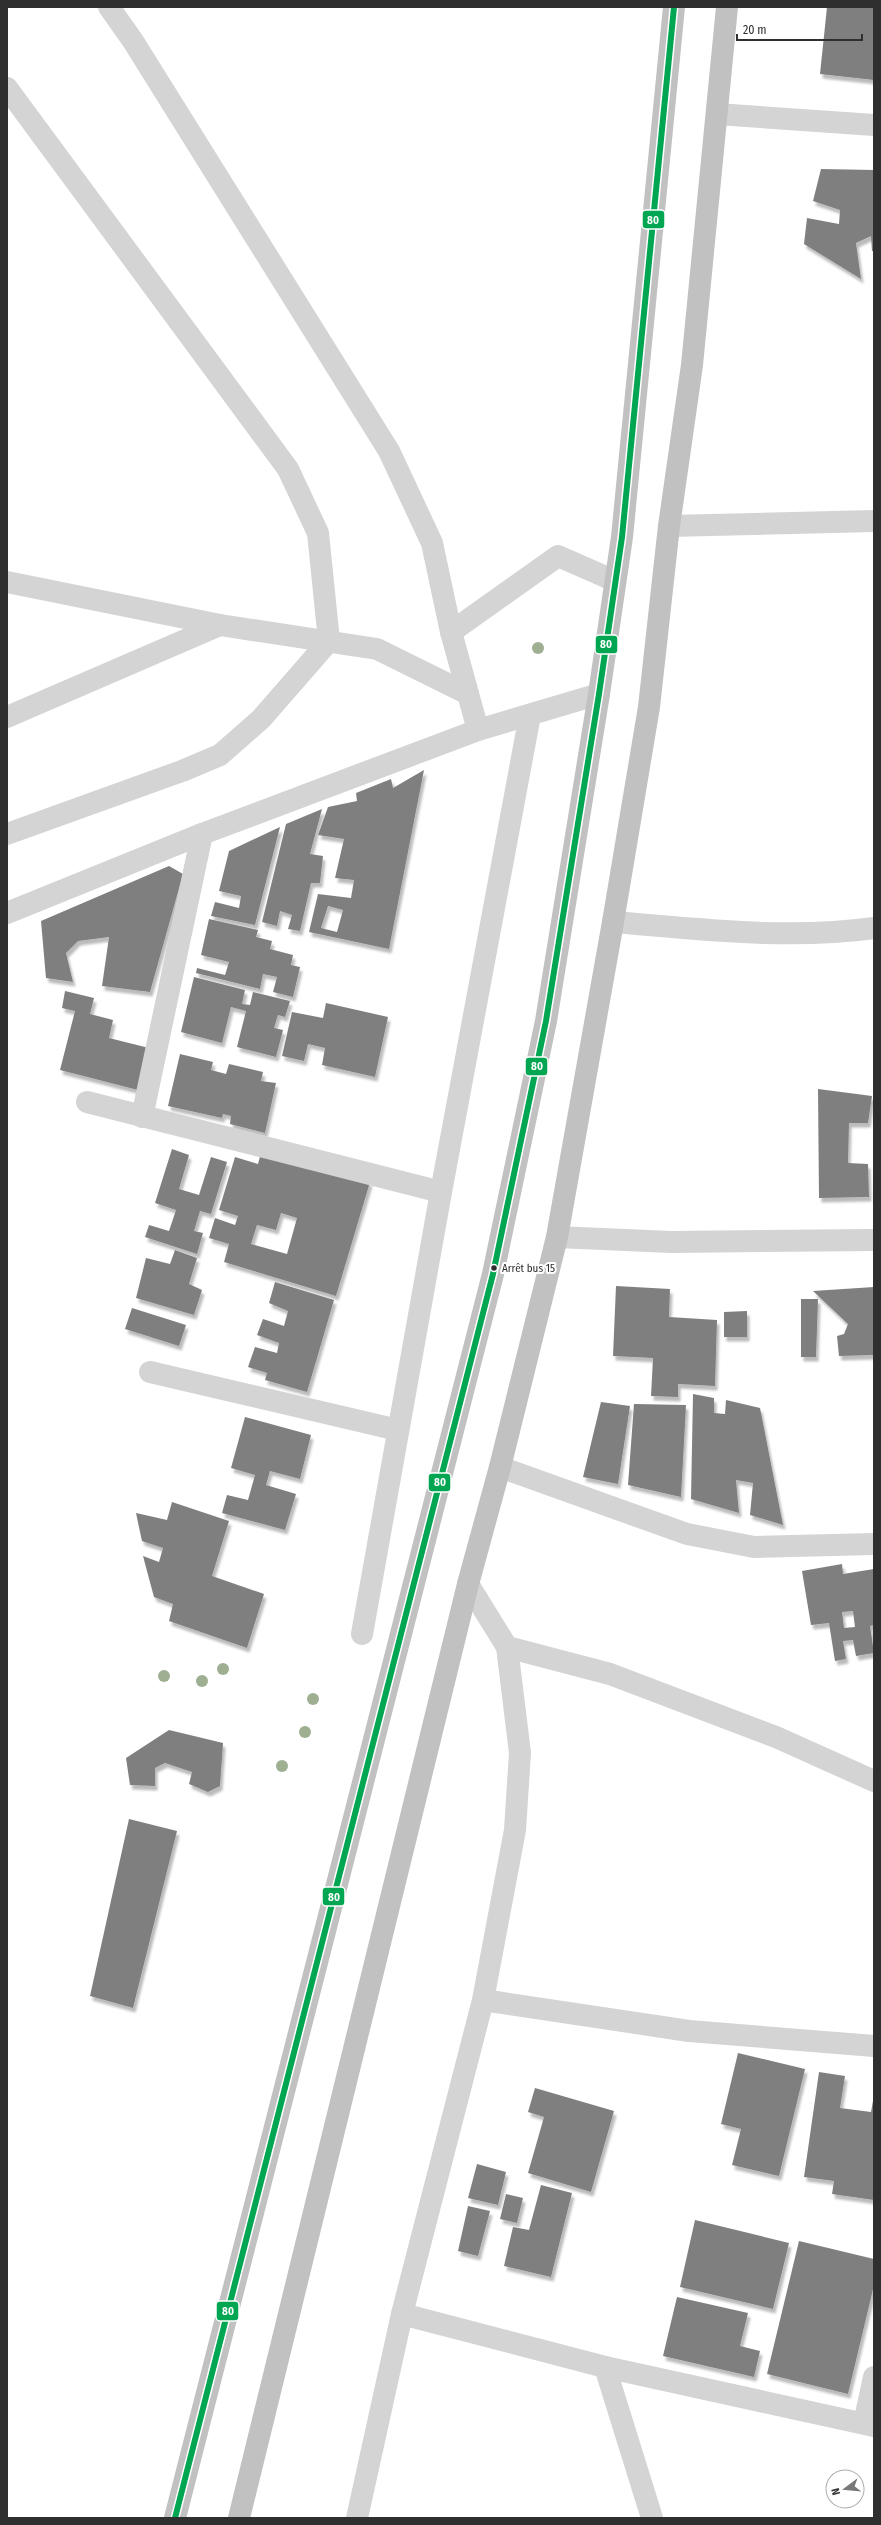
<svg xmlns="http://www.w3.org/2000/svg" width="881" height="2525" viewBox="0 0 881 2525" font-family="'Fira Sans Condensed',sans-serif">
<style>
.building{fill:#7f7f7f;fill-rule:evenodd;filter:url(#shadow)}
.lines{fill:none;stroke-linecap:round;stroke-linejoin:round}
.lane{stroke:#d4d4d4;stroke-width:22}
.street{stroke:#d4d4d4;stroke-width:22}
.highway{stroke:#c1c1c1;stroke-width:22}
.bus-1-casing{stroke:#fff;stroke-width:9}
.bus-1{stroke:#00a651;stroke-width:6}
.tree{fill:#9eaf92}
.bus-dot{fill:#2f2f2f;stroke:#fff;stroke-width:1.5}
.labels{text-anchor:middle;stroke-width:4;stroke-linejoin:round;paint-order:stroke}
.bus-label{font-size:11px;fill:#2f2f2f;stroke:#fff;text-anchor:start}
.line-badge{stroke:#fff;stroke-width:1.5}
.badge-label{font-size:11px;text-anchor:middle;font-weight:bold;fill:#fff}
</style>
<defs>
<filter id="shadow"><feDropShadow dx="2.5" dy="4.5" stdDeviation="1" flood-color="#0004"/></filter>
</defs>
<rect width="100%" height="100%" fill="#fff"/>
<!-- building -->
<g class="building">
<polygon points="827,7 874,7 874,80 820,74"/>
<polygon points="821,169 874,170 874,251 872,251 871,236 856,243 861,279 804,244 807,218 839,224 840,210 813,201"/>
<path d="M424 770 389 949 309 932 318 894 351 898 354 880 335 878 344 839 318 835 328 807 357 801 356 793 391 779 393 788ZM328 906 343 910 337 932 321 928Z"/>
<polygon points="322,809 310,854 323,856 320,883 311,883 300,931 288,929 292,915 280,911 277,926 262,922 286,824"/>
<polygon points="280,827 255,925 211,916 215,902 239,908 241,896 219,891 229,851"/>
<polygon points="169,866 183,874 150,992 102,986 109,937 78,941 66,953 73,982 46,978 41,921"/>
<polygon points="209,919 258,930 256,937 272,941 270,949 293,955 291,965 300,967 293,997 273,992 277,977 263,974 260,989 196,973 197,968 225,975 229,962 201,955"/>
<polygon points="194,977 245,990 242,1004 250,1005 253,992 290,1001 285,1017 278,1015 274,1028 283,1030 276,1057 237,1047 246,1011 231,1007 222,1043 181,1032"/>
<polygon points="65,991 94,998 90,1014 113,1020 109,1038 149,1048 138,1090 60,1070 75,1011 62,1008"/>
<polygon points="326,1003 388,1017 375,1077 322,1065 325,1048 308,1044 304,1061 282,1056 292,1012 323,1018"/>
<polygon points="180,1054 213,1062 211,1070 226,1074 229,1064 263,1072 261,1081 276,1083 265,1133 230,1124 231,1116 223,1114 222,1118 168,1106"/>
<polygon points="818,1089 872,1096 868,1123 849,1123 848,1163 868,1164 869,1197 819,1198"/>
<polygon points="172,1149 189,1155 179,1189 199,1195 211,1157 227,1162 211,1214 200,1211 194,1231 203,1233 197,1254 145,1237 149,1225 169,1231 176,1210 155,1203"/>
<path d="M262 1149 370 1182 336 1296 224 1262 229 1244 209 1238 215 1218 235 1225 238 1216 219 1210 235 1157 258 1164ZM281 1213 297 1218 287 1254 251 1244 257 1225 276 1230Z"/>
<polygon points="175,1250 197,1258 189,1284 202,1290 194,1315 136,1298 146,1258 170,1264"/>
<polygon points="275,1282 334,1300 307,1392 265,1380 267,1373 248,1367 255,1347 277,1353 279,1343 257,1335 263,1319 284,1326 288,1311 269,1303"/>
<polygon points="616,1286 670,1289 669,1317 717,1320 715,1386 678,1384 678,1397 651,1396 653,1358 613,1356"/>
<polygon points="874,1287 874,1355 839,1356 837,1336 844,1334 848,1324 813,1291"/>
<polygon points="801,1299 818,1299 816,1357 801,1357"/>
<polygon points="132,1308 186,1325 179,1346 125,1329"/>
<polygon points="747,1311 747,1337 724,1337 724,1312"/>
<polygon points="693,1394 714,1398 714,1413 725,1414 726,1400 760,1408 783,1525 750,1515 753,1483 736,1480 739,1513 691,1499"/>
<polygon points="601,1402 630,1406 618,1484 583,1477"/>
<polygon points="634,1404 686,1405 681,1497 628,1485"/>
<polygon points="245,1417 311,1435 300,1479 270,1471 266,1485 296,1494 285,1530 222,1513 227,1495 248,1500 255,1475 231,1468"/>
<polygon points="172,1502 229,1521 212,1576 264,1594 247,1648 169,1621 173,1604 154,1597 143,1556 159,1562 163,1548 142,1541 136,1513 167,1520"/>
<path d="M842 1564 843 1574 874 1569V1625L870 1626 874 1653 856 1656 853 1640 843 1641 846 1659 835 1661 829 1623 811 1625 802 1571ZM853 1611 855 1627 844 1628 842 1612Z"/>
<polygon points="169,1730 223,1743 220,1786 208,1792 189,1784 192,1772 165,1763 155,1768 155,1786 130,1785 126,1758"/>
<polygon points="129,1819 177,1831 133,2008 90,1996"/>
<polygon points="738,2053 805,2069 779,2176 732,2165 741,2129 721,2124"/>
<polygon points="819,2072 845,2076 840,2108 871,2112 874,2095 874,2200 832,2194 834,2181 804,2177"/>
<polygon points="535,2088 614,2111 591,2192 528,2173 544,2117 528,2112"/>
<polygon points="477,2164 506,2172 498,2205 468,2198"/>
<polygon points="541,2185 572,2193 551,2277 504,2266 513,2227 529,2230"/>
<polygon points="506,2194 523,2198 517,2223 500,2219"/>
<polygon points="468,2206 490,2211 478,2256 458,2251"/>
<polygon points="695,2220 789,2243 773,2309 680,2287"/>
<polygon points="799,2241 874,2259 874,2285 848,2394 767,2374"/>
<polygon points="677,2297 748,2313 740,2346 760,2351 754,2377 663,2356"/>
</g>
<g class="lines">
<!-- lane -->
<g class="lane">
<polyline points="109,7 133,41 389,451 432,543 451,632 478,730"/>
<polyline points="7,88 288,469 318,533 329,641 261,719 220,755 182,771 7,834"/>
<polyline points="669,526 874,521"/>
<polyline points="7,582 220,625 377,649 468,694"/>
<polyline points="451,632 558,556 615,581"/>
<polyline points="7,717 220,625"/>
<path d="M613 922C700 929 788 940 874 928"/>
</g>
<!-- street -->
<g class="street">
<polyline points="717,114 874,125"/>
<polyline points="7,913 202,834 478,730 599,694"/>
<polyline points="87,1102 441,1192"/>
<polyline points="142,1117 202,834"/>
<polyline points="557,1237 671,1242 874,1240"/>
<polyline points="150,1372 398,1430"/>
<polyline points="500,1467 687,1534 754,1547 874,1544"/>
<polyline points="362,1634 441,1192 530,715"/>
<polyline points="507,1647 610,1674 776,1737 874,1781"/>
<polyline points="483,2000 689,2031 874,2046"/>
<polyline points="402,2314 605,2367 874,2426"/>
<polyline points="605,2367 652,2518"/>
<polyline points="864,2423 874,2377"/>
<polyline points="357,2518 402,2314 483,2000 515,1830 520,1753 507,1647 468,1584"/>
</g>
<!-- highway -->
<g class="highway">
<polyline points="175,2518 493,1274 546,1021 599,694 622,537 674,7"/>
<polyline points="239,2518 468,1584 500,1467 557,1237 613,922 649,707 669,526 692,365 727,7"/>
</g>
<defs>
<polyline id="bus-1" points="175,2518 493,1274 546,1021 599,694 622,537 674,7"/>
</defs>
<!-- bus-1 casing -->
<use href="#bus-1" class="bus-1-casing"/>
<!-- bus-1 -->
<use href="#bus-1" class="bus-1"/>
</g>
<!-- trees -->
<g class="tree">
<circle cx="538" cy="648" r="6"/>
<circle cx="223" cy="1669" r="6"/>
<circle cx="164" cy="1676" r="6"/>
<circle cx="202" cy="1681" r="6"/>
<circle cx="313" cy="1699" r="6"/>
<circle cx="305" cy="1732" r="6"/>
<circle cx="282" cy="1766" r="6"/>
</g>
<!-- markers -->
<circle class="bus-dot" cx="494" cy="1268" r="3.5"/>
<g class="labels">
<!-- bus labels -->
<g class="bus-label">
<text x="502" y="1272">Arrêt bus 15</text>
</g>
</g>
<g class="line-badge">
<rect x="642" y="210" width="23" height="19" rx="4" fill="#00a651"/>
<rect x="595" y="635" width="23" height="19" rx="4" fill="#00a651"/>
<rect x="525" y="1057" width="23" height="19" rx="4" fill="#00a651"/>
<rect x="428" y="1473" width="23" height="19" rx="4" fill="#00a651"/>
<rect x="322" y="1887" width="23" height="19" rx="4" fill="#00a651"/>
<rect x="216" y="2301" width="23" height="20" rx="4" fill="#00a651"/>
</g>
<g class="badge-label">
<text x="653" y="224">80</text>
<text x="606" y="648">80</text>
<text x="537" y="1070">80</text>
<text x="440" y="1486">80</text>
<text x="334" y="1901">80</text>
<text x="228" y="2315">80</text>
</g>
<!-- border -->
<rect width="881" height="2525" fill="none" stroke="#2f2f2f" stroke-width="16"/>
<!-- north arrow -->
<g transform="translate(845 2489) rotate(254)"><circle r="19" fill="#ffffff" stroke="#acacac"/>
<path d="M0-3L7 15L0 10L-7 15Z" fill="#787878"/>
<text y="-6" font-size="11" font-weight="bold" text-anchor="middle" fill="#2f2f2f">N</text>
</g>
<!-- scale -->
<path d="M737 34v6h125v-6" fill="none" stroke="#2f2f2f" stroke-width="2"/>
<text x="743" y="34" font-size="12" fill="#2f2f2f" stroke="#ffffff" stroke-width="3" paint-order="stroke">20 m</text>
</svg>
